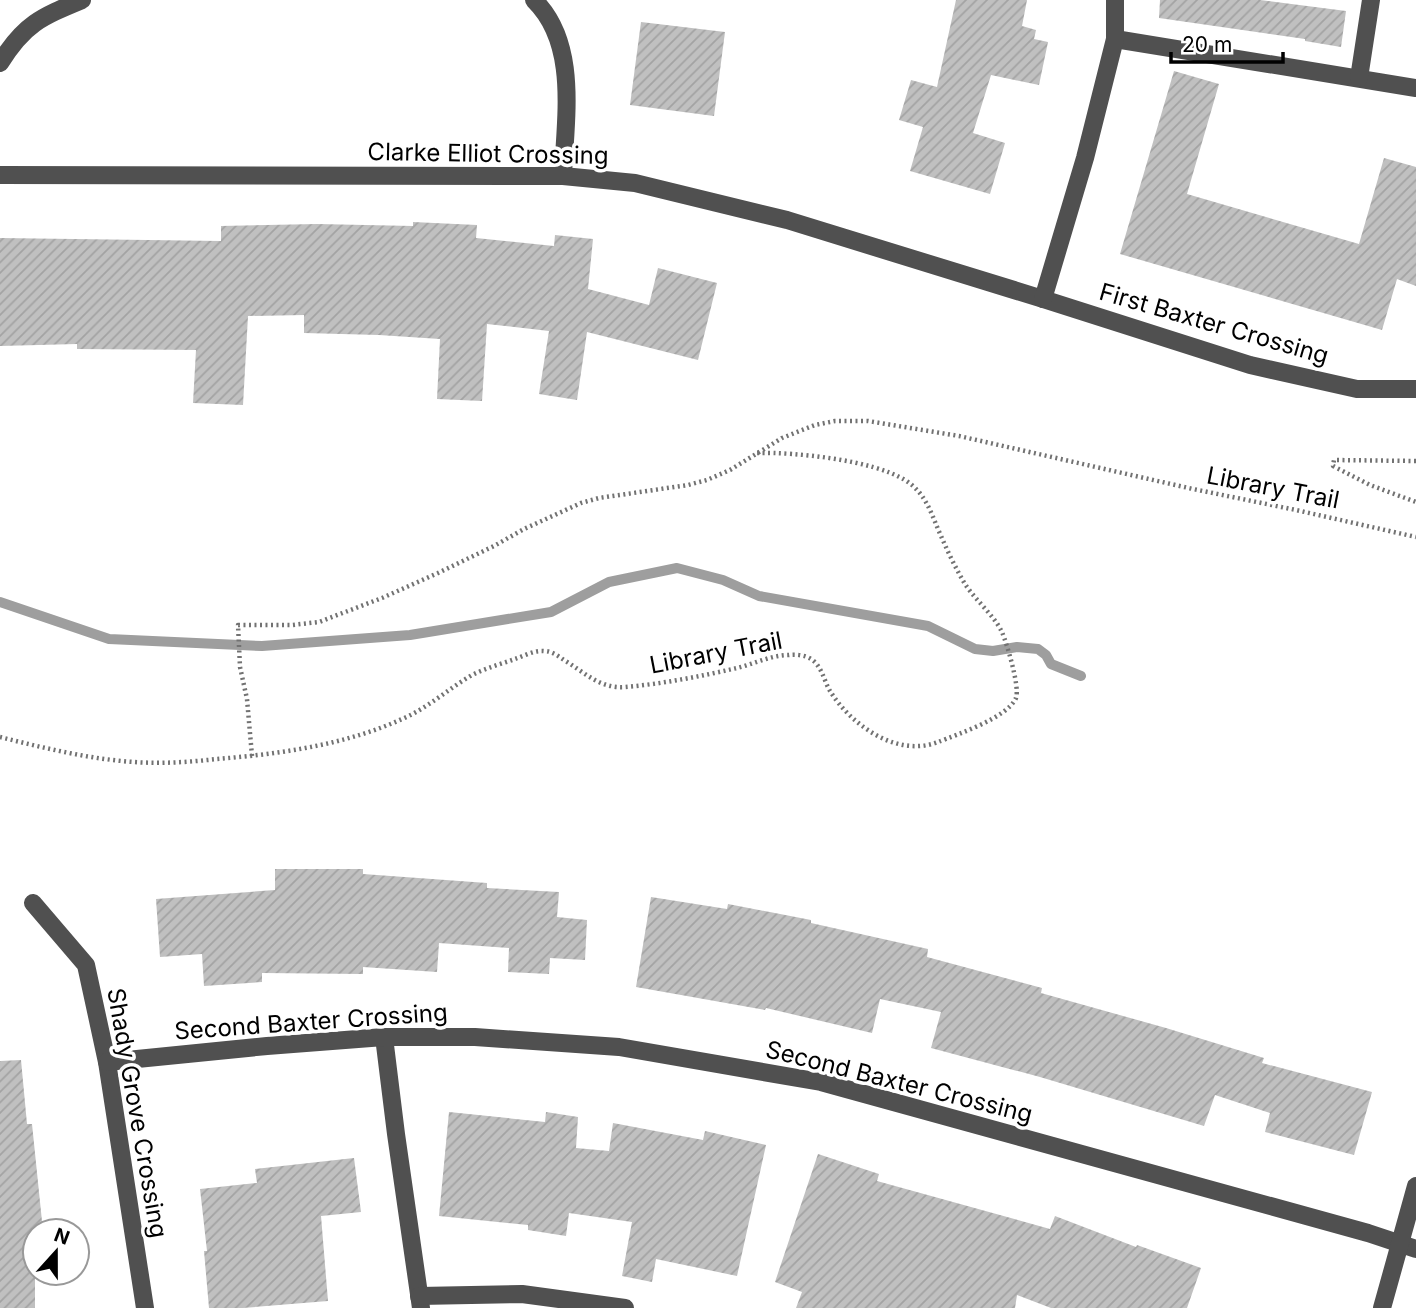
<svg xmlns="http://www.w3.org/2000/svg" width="1416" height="1308" viewBox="0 0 1416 1308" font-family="Inter,sans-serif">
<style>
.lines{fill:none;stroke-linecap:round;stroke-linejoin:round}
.stream{stroke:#9e9e9e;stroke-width:10}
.building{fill:url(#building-hatch)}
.path{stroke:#727272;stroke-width:4.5;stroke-dasharray:2 3.5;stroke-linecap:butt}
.minor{stroke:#505050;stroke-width:18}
.labels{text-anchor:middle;stroke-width:7;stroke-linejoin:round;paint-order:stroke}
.street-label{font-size:24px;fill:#000;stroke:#fff}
</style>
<defs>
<pattern id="building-hatch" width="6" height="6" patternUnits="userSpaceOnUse" patternTransform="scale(1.75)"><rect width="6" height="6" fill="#c0c0c0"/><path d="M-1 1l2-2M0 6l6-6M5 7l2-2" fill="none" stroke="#a3a3a3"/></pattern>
</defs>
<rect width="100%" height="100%" fill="#fff"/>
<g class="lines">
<!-- stream -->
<polyline class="stream" points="0,602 109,639 262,646 410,635 551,612 609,582 677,568 723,580 759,596 928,626 975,649 993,651 1017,647 1038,649 1046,655 1051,664 1081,676"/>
</g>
<!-- building -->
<g class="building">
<polygon points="956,0 1027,0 1022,26 1036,30 1034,39 1048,42 1039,85 991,75 973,133 1005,143 990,194 910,171 923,127 899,120 911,80 937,87"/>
<polygon points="1160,0 1260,0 1346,11 1341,47 1305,41 1305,39 1159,18"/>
<polygon points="641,22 725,32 714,116 630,105"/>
<polygon points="1174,71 1219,84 1187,194 1359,244 1384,158 1416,167 1416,286 1397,279 1382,330 1120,254"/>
<polygon points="413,222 477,225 476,238 554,246 555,235 593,239 588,289 649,305 658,268 717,283 698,360 587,332 577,400 539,394 549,331 487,324 482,401 437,399 440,339 379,335 304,333 304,315 248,316 243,405 193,403 196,350 77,349 77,344 0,346 0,238 221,241 221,226 317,224 413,226"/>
<polygon points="275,869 363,869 363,874 487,883 487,888 559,892 557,917 587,920 585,960 550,958 549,974 508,972 509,948 439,943 437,972 363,967 363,974 262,973 262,982 204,986 202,954 160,957 156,899 275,890"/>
<polygon points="651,897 727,909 728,904 811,920 811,923 928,949 927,957 1042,988 1041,993 1166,1028 1264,1058 1262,1063 1372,1092 1354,1155 1265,1132 1270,1113 1215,1095 1204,1126 1040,1077 931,1048 941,1012 880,999 872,1033 766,1008 765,1010 636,987"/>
<polygon points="21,1060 27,1124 32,1124 43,1231 35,1231 35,1308 0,1308 0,1061"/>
<polygon points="449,1112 545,1122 546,1112 578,1117 576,1148 609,1151 613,1123 703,1140 705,1131 766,1145 737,1276 656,1259 652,1282 622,1276 632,1222 569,1213 566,1236 528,1230 528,1225 439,1216"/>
<polygon points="818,1154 879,1174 877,1181 1050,1229 1055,1216 1136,1247 1137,1245 1201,1268 1187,1308 1051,1308 1017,1295 1015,1308 796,1308 802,1292 775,1282"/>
<polygon points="354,1158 361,1212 321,1216 328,1301 243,1308 209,1308 204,1251 207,1251 200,1189 257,1183 255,1169"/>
</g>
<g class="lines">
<!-- path -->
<g class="path">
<polyline points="1416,461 1334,460 1333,466 1370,485 1416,502"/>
<path d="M0 737C44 748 89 759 134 762 162 764 190 762 217 759 279 754 345 745 402 719 428 708 448 689 472 675 486 668 501 664 515 659 524 656 534 650 544 651 552 651 558 656 564 660 584 672 600 689 625 687 662 684 702 676 737 668 754 664 771 655 789 655 795 654 805 655 811 659 822 666 824 681 830 691 851 725 897 758 938 742 958 734 1007 718 1016 698 1020 687 1007 644 1002 632 993 614 976 601 965 584 956 569 948 552 941 536 931 514 927 494 905 480 872 460 796 452 757 453"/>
<polyline points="252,756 247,699 240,667 238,625 292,625 319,622 382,598 438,573 494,546 524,529 581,503 599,498 688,485 707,480 730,470 782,438 815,425 835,421 868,421 959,436 1193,489 1296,510 1416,537"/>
</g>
<!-- minor -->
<g class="minor">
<path d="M534 0C579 44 565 119 563 176"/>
<polyline points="1115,39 1416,88"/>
<path d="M0 63C24 24 41 17 82 0"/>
<polyline points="1359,78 1371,0"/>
<polyline points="0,175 563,176 635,183 787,220 1043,299 1250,365 1357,389 1416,389"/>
<polyline points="1043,299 1085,158 1115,39 1115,0"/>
<polyline points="33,903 86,965 107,1062 145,1308"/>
<polyline points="384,1037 396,1134 421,1308"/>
<polyline points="107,1062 267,1046 384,1037 475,1037 619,1047 821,1082 1368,1233 1416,1249"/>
<polyline points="419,1296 522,1294 625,1308"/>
<polyline points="1382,1308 1416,1186"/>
</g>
</g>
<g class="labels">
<!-- street labels -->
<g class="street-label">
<text transform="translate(488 154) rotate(1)" y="8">Clarke Elliot Crossing</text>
<text transform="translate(1214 324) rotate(16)" y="8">First Baxter Crossing</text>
<text transform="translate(1273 488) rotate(11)" y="8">Library Trail</text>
<text transform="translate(716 653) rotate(-11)" y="8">Library Trail</text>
<text transform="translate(311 1022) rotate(-4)" y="8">Second Baxter Crossing</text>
<text transform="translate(899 1082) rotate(14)" y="8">Second Baxter Crossing</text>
<text transform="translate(137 1113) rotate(80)" y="8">Shady Grove Crossing</text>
</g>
</g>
<!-- north arrow -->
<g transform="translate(56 1252) rotate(21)"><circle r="33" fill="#ffffff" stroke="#999999" stroke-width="2"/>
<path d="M0-5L12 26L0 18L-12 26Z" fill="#000000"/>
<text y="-10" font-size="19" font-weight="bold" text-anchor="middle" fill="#000000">N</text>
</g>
<!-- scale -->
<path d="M1171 52v10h112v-10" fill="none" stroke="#000000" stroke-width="3.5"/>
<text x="1182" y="52" font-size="21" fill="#000000" stroke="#ffffff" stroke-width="5" paint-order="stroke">20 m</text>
</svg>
